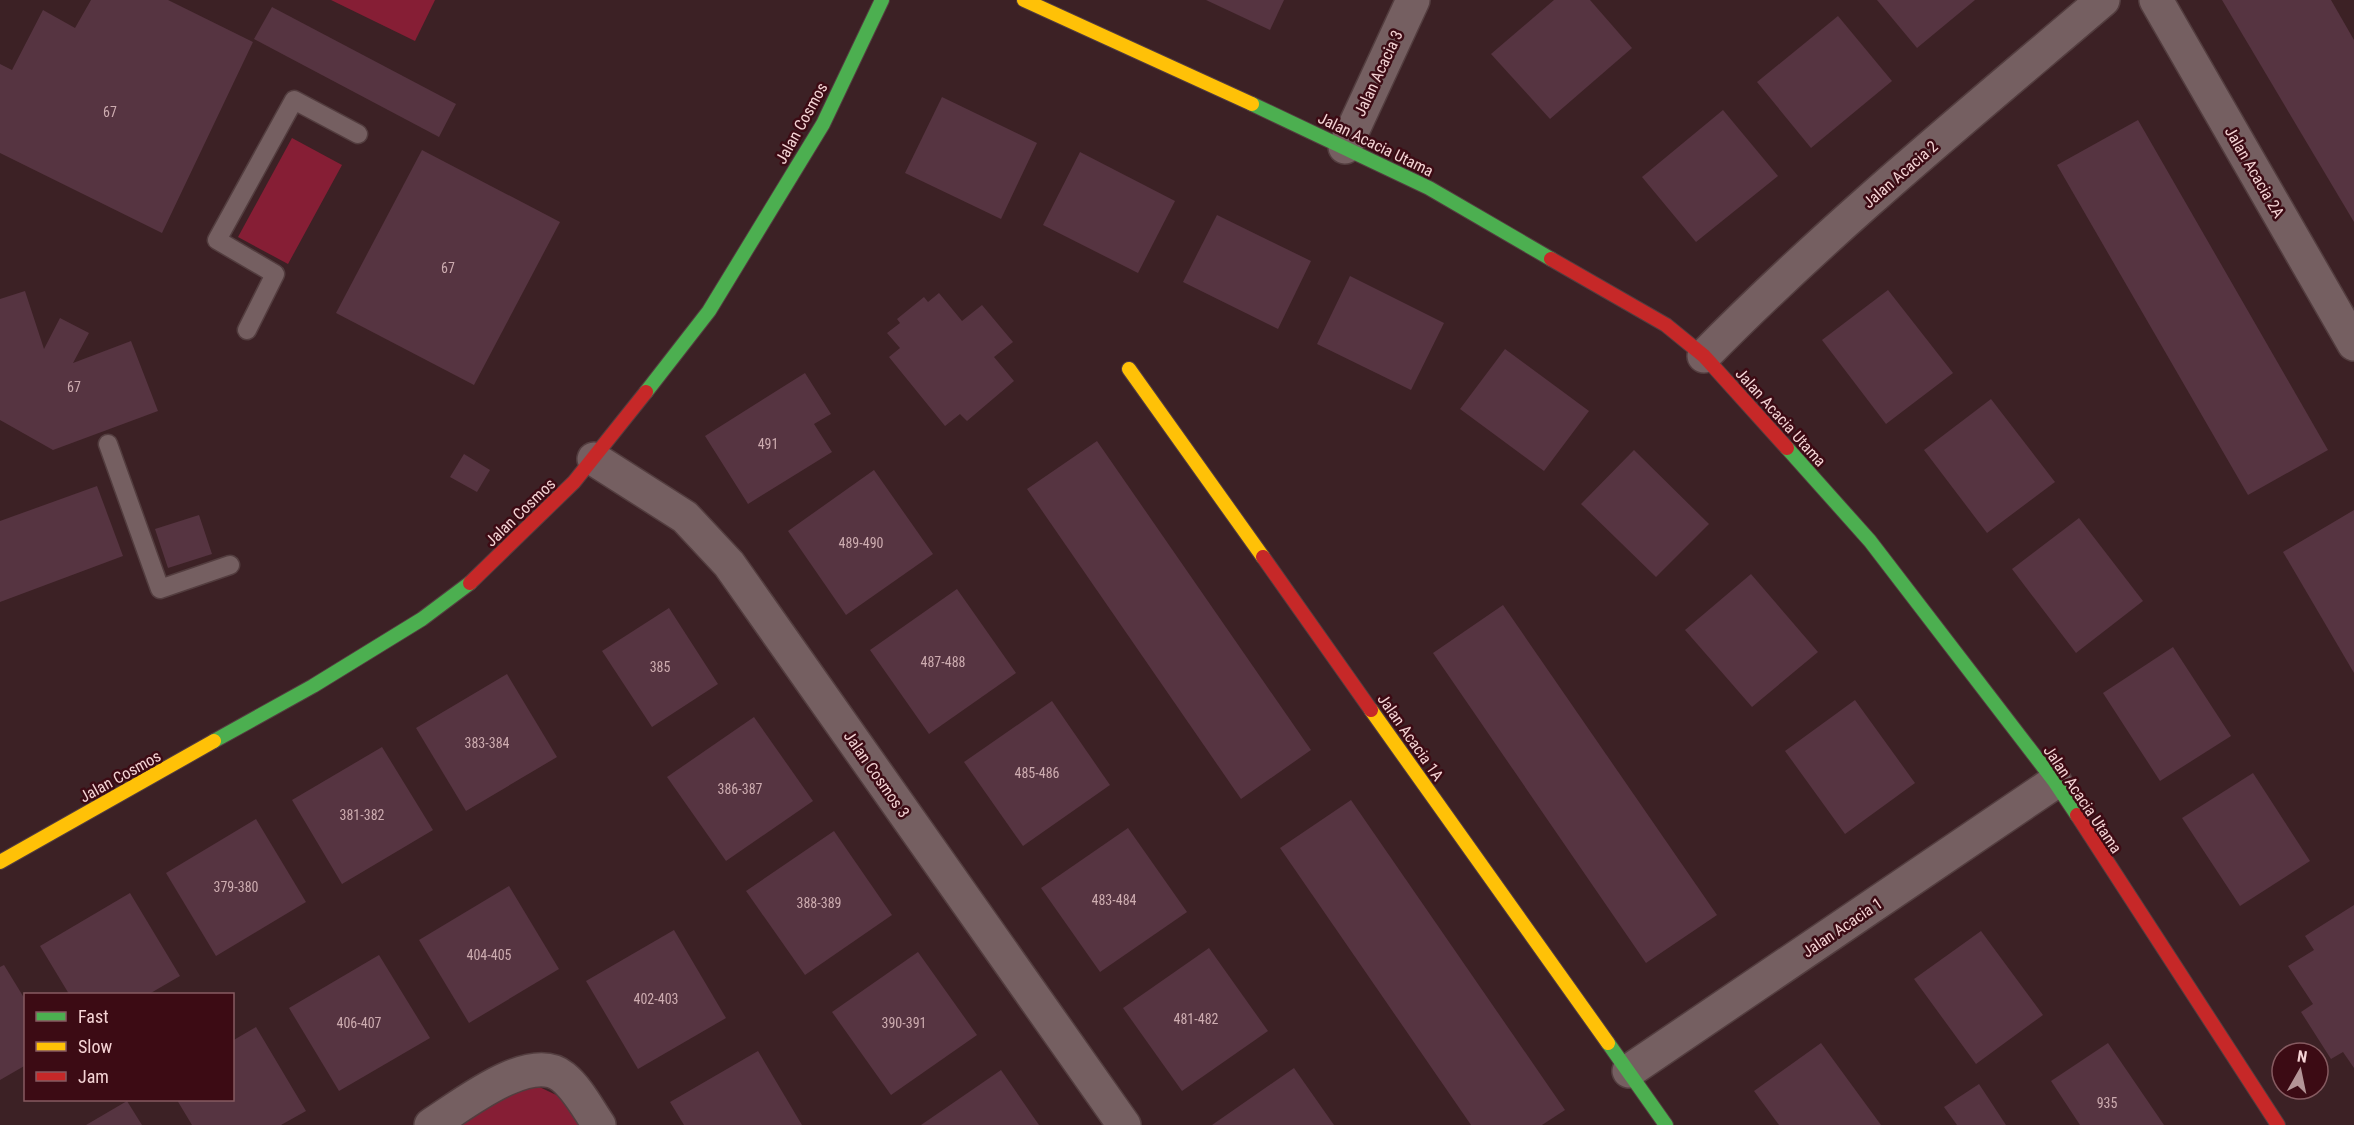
<svg xmlns="http://www.w3.org/2000/svg" width="2354" height="1125" viewBox="0 0 2354 1125" font-family="'Roboto Condensed',sans-serif">
<style>
.green{fill:#861e35}
.building{fill:#563441}
.lines{fill:none;stroke-linecap:round;stroke-linejoin:round}
.lane-casing{stroke:#533d3f;stroke-width:21}
.street-casing{stroke:#533d3f;stroke-width:36}
.fast-casing{stroke:#533d3f;stroke-width:16}
.slow-casing{stroke:#533d3f;stroke-width:16}
.jam-casing{stroke:#533d3f;stroke-width:16}
.lane{stroke:#755f61;stroke-width:18}
.street{stroke:#755f61;stroke-width:33}
.fast{stroke:#4caf50;stroke-width:14}
.slow{stroke:#ffc107;stroke-width:14}
.jam{stroke:#c62828;stroke-width:14}
.labels{text-anchor:middle;stroke-width:5;stroke-linejoin:round;paint-order:stroke}
.number-label{font-size:14px;fill:#cdacb0}
.street-label{font-size:16px;fill:#f5d4d5;stroke:#3c0b14}
</style>
<rect width="100%" height="100%" fill="#3c2125"/>
<!-- green -->
<g class="green">
<polygon points="331,0 435,0 415,41"/>
<polygon points="292,138 342,165 288,264 238,237"/>
<polygon points="531,1083 571,1102 588,1125 454,1125"/>
</g>
<!-- building -->
<g class="building">
<polygon points="91,0 168,0 253,42 162,233 0,153 0,64 12,70 43,10 75,28"/>
<polygon points="1206,0 1284,0 1270,30"/>
<polygon points="1554,0 1590,0 1632,48 1550,119 1491,54"/>
<polygon points="1877,0 1975,0 1917,48"/>
<polygon points="2222,0 2331,0 2354,40 2354,222"/>
<polygon points="272,7 456,104 439,137 254,39"/>
<polygon points="1838,16 1892,81 1811,148 1757,82"/>
<polygon points="942,97 1037,143 1001,219 905,173"/>
<polygon points="1723,110 1778,176 1696,242 1642,177"/>
<polygon points="2138,120 2328,450 2248,495 2057,165"/>
<polygon points="422,150 560,222 474,385 336,313"/>
<polygon points="1080,152 1175,201 1138,273 1043,225"/>
<polygon points="1217,215 1311,261 1278,329 1183,282"/>
<polygon points="1350,276 1444,323 1411,390 1317,344"/>
<polygon points="1888,290 1953,373 1886,424 1822,340"/>
<polygon points="25,291 44,349 60,318 89,333 73,363 131,341 158,411 53,450 0,420 0,299"/>
<polygon points="939,293 962,321 982,305 1013,342 994,357 1014,381 967,421 960,414 945,426 889,357 900,348 887,333 900,323 897,319 924,297 928,302"/>
<polygon points="1505,349 1589,411 1544,471 1460,409"/>
<polygon points="805,373 831,414 814,424 832,452 748,504 705,436"/>
<polygon points="1991,399 2055,482 1987,533 1924,450"/>
<polygon points="1097,441 1311,750 1241,799 1027,489"/>
<polygon points="1634,450 1709,524 1656,577 1581,504"/>
<polygon points="464,454 490,470 477,492 450,477"/>
<polygon points="874,470 933,554 846,615 788,531"/>
<polygon points="97,486 123,556 0,602 0,521"/>
<polygon points="2354,510 2354,673 2283,552"/>
<polygon points="199,515 212,554 168,568 155,529"/>
<polygon points="2079,518 2143,601 2076,653 2012,569"/>
<polygon points="1751,574 1818,652 1752,707 1685,630"/>
<polygon points="957,589 1016,673 929,734 870,650"/>
<polygon points="1503,605 1717,915 1646,963 1433,653"/>
<polygon points="669,608 718,684 652,727 602,651"/>
<polygon points="2173,647 2231,736 2160,781 2103,693"/>
<polygon points="507,674 557,757 466,811 416,728"/>
<polygon points="1855,700 1915,783 1845,834 1785,751"/>
<polygon points="1052,701 1110,785 1023,846 964,762"/>
<polygon points="754,717 813,801 726,861 667,777"/>
<polygon points="382,747 433,830 342,884 292,800"/>
<polygon points="2253,773 2310,861 2240,906 2182,818"/>
<polygon points="1351,800 1565,1110 1542,1125 1471,1125 1280,848"/>
<polygon points="256,819 306,902 216,956 166,873"/>
<polygon points="1128,828 1187,912 1100,972 1041,888"/>
<polygon points="834,831 892,915 805,975 746,891"/>
<polygon points="509,886 559,969 469,1023 419,940"/>
<polygon points="130,893 180,976 149,994 69,994 40,946"/>
<polygon points="2354,905 2354,1068 2343,1052 2331,1059 2301,1012 2313,1004 2288,966 2314,950 2305,936"/>
<polygon points="674,930 726,1018 638,1069 586,981"/>
<polygon points="1981,931 2043,1015 1976,1064 1914,979"/>
<polygon points="1209,948 1268,1031 1182,1091 1123,1008"/>
<polygon points="918,952 977,1035 891,1095 832,1012"/>
<polygon points="379,955 430,1038 339,1091 289,1008"/>
<polygon points="4,965 26,1001 26,1065 0,1080 0,967"/>
<polygon points="256,1027 306,1111 281,1125 192,1125 177,1100 232,1100 232,1041"/>
<polygon points="1821,1043 1881,1125 1779,1125 1754,1091"/>
<polygon points="2108,1043 2164,1125 2080,1125 2051,1081"/>
<polygon points="758,1051 802,1125 684,1125 670,1102"/>
<polygon points="1294,1068 1334,1125 1212,1125"/>
<polygon points="1001,1070 1039,1125 921,1125"/>
<polygon points="1979,1084 2006,1125 1957,1125 1944,1107"/>
<polygon points="127,1101 142,1125 86,1125"/>
</g>
<g class="lines">
<defs>
<g id="lane">
<polyline points="247,330 275,274 217,240 294,100 358,134"/>
<polyline points="108,444 160,589 230,565"/>
</g>
<g id="street">
<polyline points="2156,0 2354,344"/>
<polyline points="1345,147 1413,0"/>
<path d="M1704 356C1829 229 1967 116 2103 0"/>
<polyline points="594,459 685,517 729,564 1124,1125"/>
<polyline points="1629,1071 2055,782"/>
<path d="M431 1125C460 1107 530 1050 563 1077 578 1089 588 1109 599 1125"/>
</g>
<g id="fast">
<polyline points="1252,104 1429,188 1551,259"/>
<polyline points="646,392 709,311 823,124 882,0"/>
<polyline points="1787,448 1870,541 2055,782 2077,815"/>
<polyline points="214,741 313,686 422,619 470,583"/>
<polyline points="1608,1043 1666,1125"/>
</g>
<g id="slow">
<polyline points="1024,0 1252,104"/>
<polyline points="1129,369 1263,557"/>
<polyline points="1371,710 1608,1043"/>
<polyline points="0,862 214,741"/>
</g>
<g id="jam">
<polyline points="1551,259 1666,325 1704,356 1787,448"/>
<polyline points="1263,557 1371,710"/>
<polyline points="470,583 574,482 646,392"/>
<polyline points="2077,815 2278,1125"/>
</g>
</defs>
<!-- lane casing -->
<use href="#lane" class="lane-casing"/>
<!-- street casing -->
<use href="#street" class="street-casing"/>
<!-- fast casing -->
<use href="#fast" class="fast-casing"/>
<!-- slow casing -->
<use href="#slow" class="slow-casing"/>
<!-- jam casing -->
<use href="#jam" class="jam-casing"/>
<!-- lane -->
<use href="#lane" class="lane"/>
<!-- street -->
<use href="#street" class="street"/>
<!-- fast -->
<use href="#fast" class="fast"/>
<!-- slow -->
<use href="#slow" class="slow"/>
<!-- jam -->
<use href="#jam" class="jam"/>
</g>
<g class="labels">
<!-- number labels -->
<g class="number-label">
<text x="110" y="117">67</text>
<text x="448" y="273">67</text>
<text x="74" y="392">67</text>
<text x="768" y="449">491</text>
<text x="861" y="548">489-490</text>
<text x="943" y="667">487-488</text>
<text x="660" y="672">385</text>
<text x="487" y="748">383-384</text>
<text x="1037" y="778">485-486</text>
<text x="740" y="794">386-387</text>
<text x="362" y="820">381-382</text>
<text x="236" y="892">379-380</text>
<text x="1114" y="905">483-484</text>
<text x="819" y="908">388-389</text>
<text x="489" y="960">404-405</text>
<text x="656" y="1004">402-403</text>
<text x="1196" y="1024">481-482</text>
<text x="359" y="1028">406-407</text>
<text x="904" y="1028">390-391</text>
<text x="2107" y="1108">935</text>
</g>
<!-- street labels -->
<g class="street-label">
<text transform="translate(1378 73) rotate(-65)" y="6">Jalan Acacia 3</text>
<text transform="translate(801 123) rotate(-61)" y="6">Jalan Cosmos</text>
<text transform="translate(1376 144) rotate(26)" y="6">Jalan Acacia Utama</text>
<text transform="translate(2255 172) rotate(60)" y="6">Jalan Acacia 2A</text>
<text transform="translate(1900 174) rotate(-41)" y="6">Jalan Acacia 2</text>
<text transform="translate(1781 417) rotate(48)" y="6">Jalan Acacia Utama</text>
<text transform="translate(520 512) rotate(-44)" y="6">Jalan Cosmos</text>
<text transform="translate(1411 737) rotate(55)" y="6">Jalan Acacia 1A</text>
<text transform="translate(877 774) rotate(55)" y="6">Jalan Cosmos 3</text>
<text transform="translate(120 776) rotate(-29)" y="6">Jalan Cosmos</text>
<text transform="translate(2083 799) rotate(56)" y="6">Jalan Acacia Utama</text>
<text transform="translate(1842 927) rotate(-34)" y="6">Jalan Acacia 1</text>
</g>
</g>
<!-- legend -->
<rect x="24" y="993" width="210" height="108" fill="#3c0b14" stroke="#865b61" stroke-width="1.5"/>
<rect x="36" y="1012" width="30" height="9" fill="#4caf50" stroke="#865b61" stroke-width="1.5"/>
<text x="78" y="1023" font-size="18" fill="#f5d4d5">Fast</text>
<rect x="36" y="1042" width="30" height="9" fill="#ffc107" stroke="#865b61" stroke-width="1.5"/>
<text x="78" y="1053" font-size="18" fill="#f5d4d5">Slow</text>
<rect x="36" y="1072" width="30" height="9" fill="#c62828" stroke="#865b61" stroke-width="1.5"/>
<text x="78" y="1083" font-size="18" fill="#f5d4d5">Jam</text>
<!-- north arrow -->
<g transform="translate(2300 1071) rotate(9)"><circle r="28" fill="#3c0b14" stroke="#865b61" stroke-width="1.5"/>
<path d="M0-4.5L10 22L0 15L-10 22Z" fill="#b49597"/>
<text y="-9" font-size="16" font-weight="bold" text-anchor="middle" fill="#f5d4d5">N</text>
</g>
</svg>
